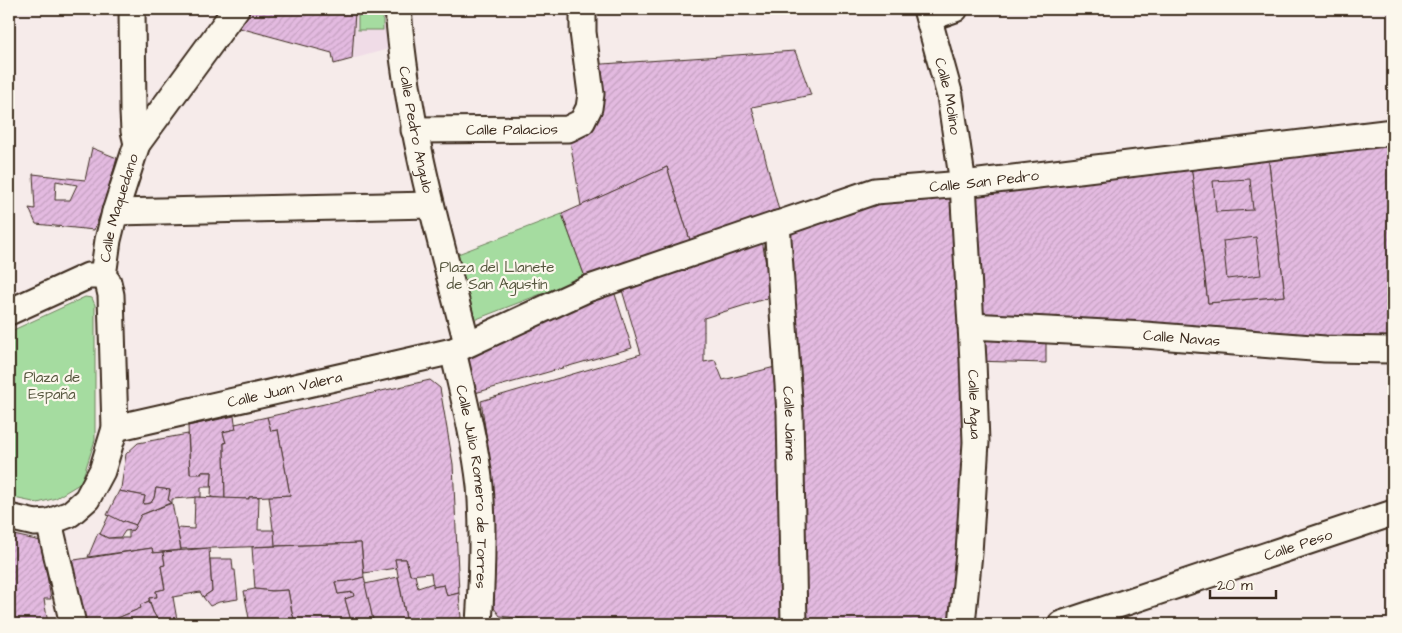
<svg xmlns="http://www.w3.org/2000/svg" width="1402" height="633" viewBox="0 0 1402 633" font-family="'Architects Daughter',sans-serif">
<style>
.built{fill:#f0dce7}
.green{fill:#a5dca0;stroke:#70835f}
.building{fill:url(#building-hatch);stroke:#3b2a1e;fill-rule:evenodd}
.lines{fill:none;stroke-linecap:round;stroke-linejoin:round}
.street-casing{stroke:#3b2a1e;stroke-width:29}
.street{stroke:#fbf7ec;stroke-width:25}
.labels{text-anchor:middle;stroke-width:4.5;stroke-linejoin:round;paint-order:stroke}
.street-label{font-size:15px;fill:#3b2a1e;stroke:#fbf7ec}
.park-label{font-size:15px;fill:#56563e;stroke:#fbf7ec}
</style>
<defs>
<pattern id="building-hatch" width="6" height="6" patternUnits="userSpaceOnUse" patternTransform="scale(1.25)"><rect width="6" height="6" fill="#e3bae0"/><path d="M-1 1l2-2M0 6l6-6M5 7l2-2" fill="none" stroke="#c4a0c0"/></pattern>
</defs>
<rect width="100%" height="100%" fill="#f6ebea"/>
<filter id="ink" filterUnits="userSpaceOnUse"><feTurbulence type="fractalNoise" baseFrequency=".02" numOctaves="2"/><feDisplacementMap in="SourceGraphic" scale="10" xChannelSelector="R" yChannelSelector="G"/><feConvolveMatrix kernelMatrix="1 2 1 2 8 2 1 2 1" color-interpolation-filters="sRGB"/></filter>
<g filter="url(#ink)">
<!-- built -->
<polygon class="built" points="236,9 390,9 392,48 334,64 332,53 225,24"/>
<!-- green -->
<g class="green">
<rect x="358" y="9" width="25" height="21"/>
<polygon points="562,214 585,277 474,320 450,257"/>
<polygon points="85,297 92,298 95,305 95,440 81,483 56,498 38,503 9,497 9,332"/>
</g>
<!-- building -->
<g class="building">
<polygon points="236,9 341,9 355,12 352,59 334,64 332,53 225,24"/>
<polygon points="795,51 811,95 752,107 782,222 694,253 667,167 581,206 568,129 591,94 588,65"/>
<polygon points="1393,142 1393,340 979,317 973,189 1191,164 1208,303 1285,296 1268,156"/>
<path d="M92 148 117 158 103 207 94 230 36 224 29 208 35 209 33 174 85 180ZM56 181 77 185 70 200H55Z"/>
<polygon points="1268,156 1285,296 1208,303 1191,164"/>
<polygon points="667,167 694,253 585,277 562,214"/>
<polygon points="1250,179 1253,210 1216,212 1213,181"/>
<polygon points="956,193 964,429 954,622 800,624 787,230 877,200"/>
<polygon points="1256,237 1261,275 1227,279 1223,241"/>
<polygon points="762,239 771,297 704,318 704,362 715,360 723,380 775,367 785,622 539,621 500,616 494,608 492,473 481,401 641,354 622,290"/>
<polygon points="613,288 632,348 475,393 465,350"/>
<polygon points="971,326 1046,330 1046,363 973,361"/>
<polygon points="430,380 440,388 453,464 459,593 447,596 444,585 433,587 431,573 410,575 406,559 395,559 397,568 364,573 361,543 275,546 269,496 290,495 278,430 271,431 267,417"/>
<polygon points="234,416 236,429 223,432 226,443 224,443 225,499 211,497 212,472 201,472 202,474 190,474 188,426"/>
<polygon points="267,417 271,431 278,430 290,495 249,497 249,499 225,499 224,443 226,443 223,432 236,429 235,424"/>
<polygon points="188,434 190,474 202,474 201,472 212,472 211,487 201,487 201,497 172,499 172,503 170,503 170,501 168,500 170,490 156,488 154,498 151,503 145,504 143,504 145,496 119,491 121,488 126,454 138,443"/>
<polygon points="156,488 170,490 168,500 170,501 170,503 141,515 136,525 124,521 123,522 107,515 119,491 145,496 143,504 145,504 151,503 154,498"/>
<polygon points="195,497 249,499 249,497 259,497 258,530 274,530 275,546 181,549 177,528 194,529"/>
<polygon points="172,503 181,550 153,553 152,548 88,557 98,533 108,538 129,538 129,531 133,530 141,515"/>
<polygon points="109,515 123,522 124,521 136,525 133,530 125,531 121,537 108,538 100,534"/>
<polygon points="9,534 41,541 51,599 44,599 48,624 9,624"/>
<polygon points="361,543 364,577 349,581 335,582 338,594 353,592 354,596 345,599 352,624 296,624 292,613 288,590 272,591 255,589 252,547"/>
<polygon points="152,548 153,553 163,552 165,565 161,566 165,589 156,591 157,597 149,598 149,601 140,605 141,608 104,624 79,624 68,561"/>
<polygon points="209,548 212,591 203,597 200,592 173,597 177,620 171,624 160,624 153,612 149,598 157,597 156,591 165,589 161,566 165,565 163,552"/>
<polygon points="210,559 232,559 233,570 235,570 238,599 219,602 210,606 203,597 212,591"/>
<polygon points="395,559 406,559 410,575 415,575 418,588 433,583 433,587 444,585 447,596 459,593 461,618 441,624 407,624"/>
<polygon points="364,577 374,624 352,624 345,599 354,596 353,592 338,594 335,582 349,581"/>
<polygon points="398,577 407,624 374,624 365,584"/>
<polygon points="255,589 272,591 288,590 292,613 296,624 250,624 244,591"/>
<polygon points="149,601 153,612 160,624 104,624 141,608 140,605"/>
</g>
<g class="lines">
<defs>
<g id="street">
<path id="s1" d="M398 9C407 124 438 232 467 343"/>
<path id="s2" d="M926 9 950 96 963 184 973 361 976 442 969 553 962 624"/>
<polyline points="929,18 955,9"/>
<path id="s3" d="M414 130 568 129 582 122 589 108 591 94 583 32V9"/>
<polyline points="137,144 236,9"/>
<polyline points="115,212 431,205"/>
<path id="s4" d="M777 224 790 414 794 624"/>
<path id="s5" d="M103 276 108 240 115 212 137 144 134 131 133 112 132 9"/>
<polyline points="9,312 88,276 103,276"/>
<path id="s6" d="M971 326 1145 335 1325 349 1393 350"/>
<path id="s7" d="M453 351C463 395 475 441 480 486 484 532 482 578 479 624"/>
<path id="s8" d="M115 428 453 351 587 289 875 191 963 184 1393 132"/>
<polyline points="9,517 35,523 49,522 70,514 87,499 102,471 115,428 111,295 108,282 103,276"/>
<polyline points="49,522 73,624"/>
<path id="s9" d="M1061 624 1393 513"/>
</g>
</defs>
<!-- street casing -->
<use href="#street" class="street-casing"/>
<!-- street -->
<use href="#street" class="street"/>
</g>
</g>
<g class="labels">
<!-- street labels -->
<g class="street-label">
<text dy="5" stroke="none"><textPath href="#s2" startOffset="90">Calle Molino</textPath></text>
<text dy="5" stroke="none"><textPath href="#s3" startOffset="98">Calle Palacios</textPath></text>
<text dy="5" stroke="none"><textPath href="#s1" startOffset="122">Calle Pedro Angulo</textPath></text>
<text dy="5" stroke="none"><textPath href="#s8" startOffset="908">Calle San Pedro</textPath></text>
<text dy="5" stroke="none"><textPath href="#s5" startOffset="70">Calle Maquedano</textPath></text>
<text dy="5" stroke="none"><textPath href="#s6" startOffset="211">Calle Navas</textPath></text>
<text dy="5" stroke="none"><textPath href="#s8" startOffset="174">Calle Juan Valera</textPath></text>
<text dy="5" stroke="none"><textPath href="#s2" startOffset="400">Calle Agua</textPath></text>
<text dy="5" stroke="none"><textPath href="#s4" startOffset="200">Calle Jaime</textPath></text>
<text dy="5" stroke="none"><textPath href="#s7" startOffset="138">Calle Julio Romero de Torres</textPath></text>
<text dy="5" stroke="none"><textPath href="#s9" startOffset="250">Calle Peso</textPath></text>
</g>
<!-- park labels -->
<g class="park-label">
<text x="497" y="272">Plaza del Llanete<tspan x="497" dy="17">de San Agustín</tspan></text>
<text x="52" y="382">Plaza de<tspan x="52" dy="17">España</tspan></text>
</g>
</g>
<!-- margin -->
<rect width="1402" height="633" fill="none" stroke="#fbf7ec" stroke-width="30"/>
<rect x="15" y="15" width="1372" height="603" fill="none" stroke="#3b2a1e" stroke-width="2" filter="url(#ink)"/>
<!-- scale -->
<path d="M1210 590v8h66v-8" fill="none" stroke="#3b2a1e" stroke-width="2.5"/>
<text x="1217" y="590" font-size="15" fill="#3b2a1e" stroke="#fbf7ec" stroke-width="4" paint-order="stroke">20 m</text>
</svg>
